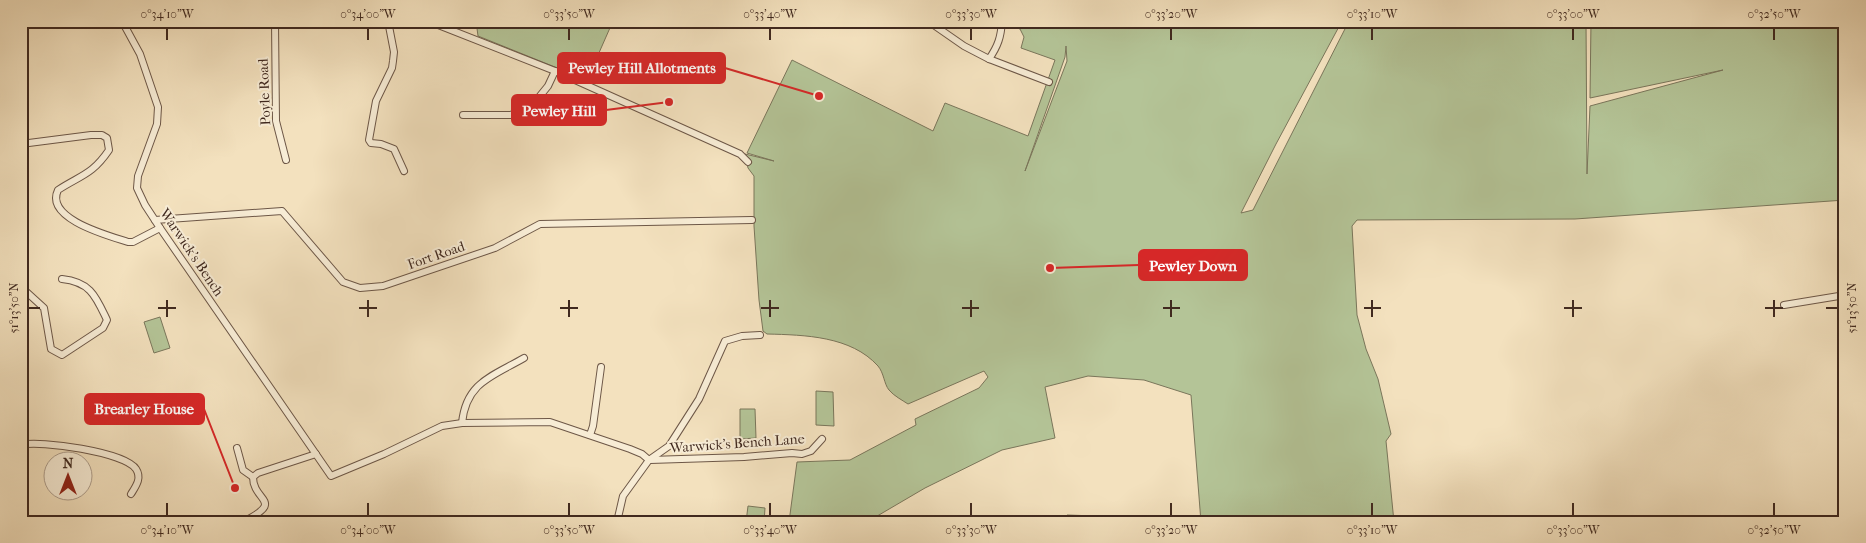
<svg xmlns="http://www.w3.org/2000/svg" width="1866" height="543" viewBox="0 0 1866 543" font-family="'IM FELL French Canon',serif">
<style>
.green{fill:#b4c497;stroke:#7a765b;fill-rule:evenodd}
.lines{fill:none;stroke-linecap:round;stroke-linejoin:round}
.minor-casing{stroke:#6d5747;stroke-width:8}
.minor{stroke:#f7ecd5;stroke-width:6}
.ticks{fill:none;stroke:#40291f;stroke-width:2}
.labels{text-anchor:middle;stroke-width:4;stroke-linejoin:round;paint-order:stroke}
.street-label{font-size:14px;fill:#40291f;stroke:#f7ecd5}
.leader{fill:none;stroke:#d62828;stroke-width:2}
.callout-dot{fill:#d62828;stroke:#f7ecd5;stroke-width:2}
.callout{fill:#d62828;stroke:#d62828;stroke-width:2}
.callout-label{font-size:15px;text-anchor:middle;font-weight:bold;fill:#fff}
.neatline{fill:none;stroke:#40291f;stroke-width:2}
.ticks-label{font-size:12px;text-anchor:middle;fill:#40291f}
</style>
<rect width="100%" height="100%" fill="#f3e1be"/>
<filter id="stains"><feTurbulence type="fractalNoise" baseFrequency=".004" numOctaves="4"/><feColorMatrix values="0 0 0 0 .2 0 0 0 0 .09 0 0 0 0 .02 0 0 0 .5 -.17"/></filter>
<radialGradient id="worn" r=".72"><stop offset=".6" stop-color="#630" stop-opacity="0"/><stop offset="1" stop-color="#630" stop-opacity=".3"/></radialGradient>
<!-- green -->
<g class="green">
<polygon points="476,21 613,21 587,80 478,36"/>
<path d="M1007 21H1342L1276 144 1241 213 1253 210 1349 21H1586L1587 174 1590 106 1723 70 1590 98 1591 21H1845V200L1575 219 1357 220 1352 226 1357 315 1366 349 1378 379 1391 434 1386 441 1394 522H1201L1191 395 1144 380 1088 376 1045 387 1055 438 1002 450 925 488 867 522H789L797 462 850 460 916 425 915 419 979 388 988 377 984 371 908 404C902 400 894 396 889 390 884 384 884 373 878 366 851 336 805 335 767 334L763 331 759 300 754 226V176L748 168 745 154 774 161 747 153 792 60 933 131 945 103 1028 136 1055 60 1021 48 1024 37 1020 29 1007 24ZM1066 46 1067 61 1025 171 1065 57Z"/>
<polygon points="160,317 170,348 154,353 144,322"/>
<polygon points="816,391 833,392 834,426 816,425"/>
<polygon points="740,409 755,409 756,438 740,439"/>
<polygon points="748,506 765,508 764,522 746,522"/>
<polygon points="1067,515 1096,516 1142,522 1067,522"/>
</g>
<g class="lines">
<defs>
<g id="minor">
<polyline points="122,21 140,54 158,107 157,124 138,176 137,188 145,205 160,228 331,476 384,454 442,426 462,423 550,422 630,449 642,454 649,460"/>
<polyline points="275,21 276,121 286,160"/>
<polyline points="388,21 394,52 393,61 392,68 376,101 369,140 371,143 381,144 394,149 404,171"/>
<polyline points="428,21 555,71 740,154 748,162"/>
<polyline points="928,21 964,46 989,59 1049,82"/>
<path d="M989 59C998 46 1001 37 1002 21"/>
<polyline points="463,115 511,115 535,102 548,86 555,71"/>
<path d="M21 144 91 135H102L107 138 109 150C92 175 81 175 58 190 44 219 110 236 128 242H133L160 228"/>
<polyline points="155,220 282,211 343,282 360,288 383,286 495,248 540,224 752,220"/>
<path d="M21 287 44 308 51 349 62 355 103 328 107 320C96 297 91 282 62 279"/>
<polyline points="1784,305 1845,295"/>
<path d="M462 423C466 382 493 376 524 358"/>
<polyline points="590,435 593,426 601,367"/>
<path d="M21 445C40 440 125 452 136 469 142 478 136 486 131 494"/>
<polyline points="237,448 243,470 253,477"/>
<polyline points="650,460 744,457 792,453 802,454 811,451 822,439"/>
<path d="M243 522C286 500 253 502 253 477L258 473 316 454"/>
<polyline points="617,522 623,496 649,460 669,446 699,399 725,341 742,336 760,335"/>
</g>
</defs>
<!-- minor casing -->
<use href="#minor" class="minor-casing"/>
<!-- minor -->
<use href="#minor" class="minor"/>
</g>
<!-- ticks -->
<path class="ticks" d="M167 28V40M368 28V40M569 28V40M770 28V40M971 28V40M1171 28V40M1372 28V40M1573 28V40M1774 28V40M167 300V317M368 300V317M569 300V317M770 300V317M971 300V317M1171 300V317M1372 300V317M1573 300V317M1774 300V317M28 308H40M158 308H176M359 308H377M560 308H578M761 308H779M962 308H979M1163 308H1180M1364 308H1381M1564 308H1582M1765 308H1783M1826 308H1838M167 503V516M368 503V516M569 503V516M770 503V516M971 503V516M1171 503V516M1372 503V516M1573 503V516M1774 503V516"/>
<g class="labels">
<!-- street labels -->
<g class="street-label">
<text transform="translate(264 92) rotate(-92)" y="5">Poyle Road</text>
<text transform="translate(192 252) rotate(56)" y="5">Warwick's Bench</text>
<text transform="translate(436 255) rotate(-19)" y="5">Fort Road</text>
<text transform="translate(737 443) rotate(-4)" y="5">Warwick's Bench Lane</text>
</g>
</g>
<!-- callouts -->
<path class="leader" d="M819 96L725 68M669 102L606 110M1050 268L1139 265M235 488L204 409"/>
<g class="callout-dot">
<circle cx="819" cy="96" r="5"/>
<circle cx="669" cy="102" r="5"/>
<circle cx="1050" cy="268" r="5"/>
<circle cx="235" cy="488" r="5"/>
</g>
<g class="callout">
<rect x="558" y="53" width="167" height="30" rx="5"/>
<rect x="512" y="95" width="94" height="30" rx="5"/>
<rect x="1139" y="250" width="108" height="30" rx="5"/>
<rect x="85" y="394" width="119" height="30" rx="5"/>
</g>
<g class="callout-label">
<text x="642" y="73">Pewley Hill Allotments</text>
<text x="559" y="116">Pewley Hill</text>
<text x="1193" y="271">Pewley Down</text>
<text x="144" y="414">Brearley House</text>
</g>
<!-- margin -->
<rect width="1866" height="543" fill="none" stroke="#f3e1be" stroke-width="55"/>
<!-- north arrow -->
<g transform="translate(68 476)"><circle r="24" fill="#f7ecd5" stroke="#ae9e8c"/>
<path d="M0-4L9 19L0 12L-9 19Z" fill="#8f2418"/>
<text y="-8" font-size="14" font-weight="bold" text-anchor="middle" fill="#40291f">N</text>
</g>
<rect x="28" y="28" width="1810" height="488" class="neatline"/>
<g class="ticks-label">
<text x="167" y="18">0°34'10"W</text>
<text x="368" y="18">0°34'00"W</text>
<text x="569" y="18">0°33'50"W</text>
<text x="770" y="18">0°33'40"W</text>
<text x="971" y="18">0°33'30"W</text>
<text x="1171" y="18">0°33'20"W</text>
<text x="1372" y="18">0°33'10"W</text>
<text x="1573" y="18">0°33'00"W</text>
<text x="1774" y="18">0°32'50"W</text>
<text transform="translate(14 308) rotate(-90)" y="4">51°13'50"N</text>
<text transform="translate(1852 308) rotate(-90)" y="4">51°13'50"N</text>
<text x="167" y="534">0°34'10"W</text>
<text x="368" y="534">0°34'00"W</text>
<text x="569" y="534">0°33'50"W</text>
<text x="770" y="534">0°33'40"W</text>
<text x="971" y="534">0°33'30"W</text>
<text x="1171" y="534">0°33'20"W</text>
<text x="1372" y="534">0°33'10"W</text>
<text x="1573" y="534">0°33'00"W</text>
<text x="1774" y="534">0°32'50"W</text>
</g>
<rect width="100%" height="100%" filter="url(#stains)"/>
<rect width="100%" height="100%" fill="url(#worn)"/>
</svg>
